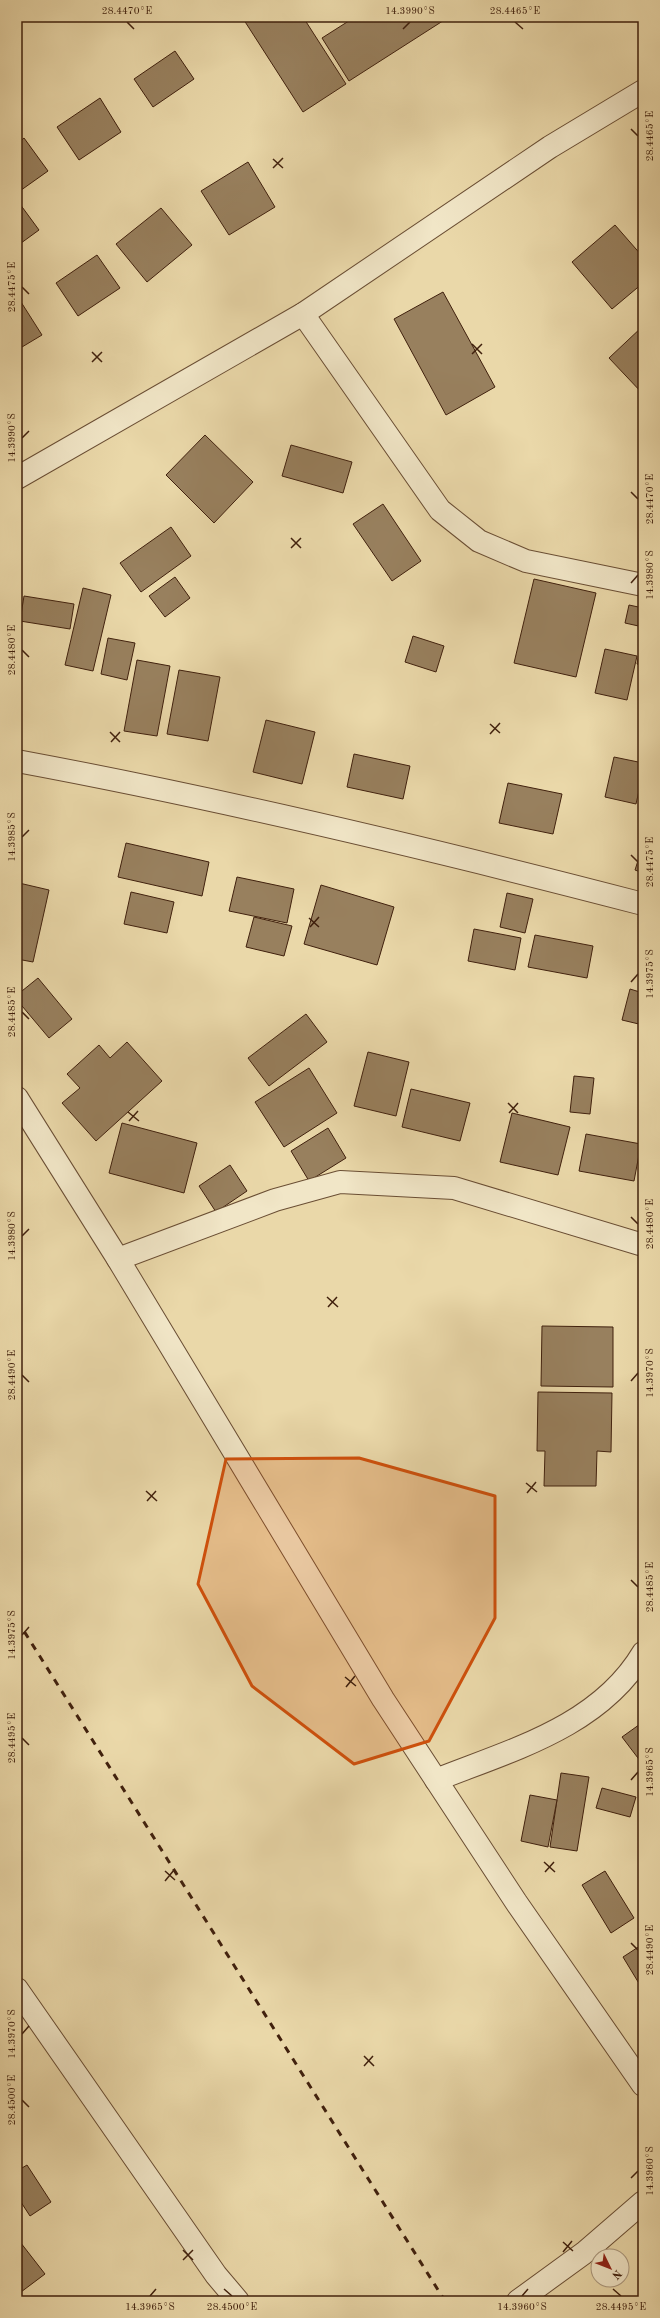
<svg xmlns="http://www.w3.org/2000/svg" width="660" height="2318" viewBox="0 0 660 2318" font-family="'Old Standard TT',serif">
<style>
.building{fill:#98805e;stroke:#40200d}
.lines{fill:none;stroke-linecap:round;stroke-linejoin:round}
.minor-casing{stroke:#6a4e34;stroke-width:24}
.minor{stroke:#f1e6c7;stroke-width:22}
.rail{stroke:#40200d;stroke-width:3;stroke-dasharray:7 7;stroke-linecap:butt}
.marked{fill:#cf500c;fill-opacity:0.2;stroke:#cf500c;stroke-width:3;stroke-linejoin:round}
.ticks{fill:none;stroke:#40200d;stroke-width:1.5}
.neatline{fill:none;stroke:#40200d;stroke-width:1.5}
.ticks-label{font-size:10px;text-anchor:middle;fill:#40200d}
</style>
<rect width="100%" height="100%" fill="#ead8a9"/>
<filter id="stains"><feTurbulence type="fractalNoise" baseFrequency=".005" numOctaves="4"/><feColorMatrix values="0 0 0 0 .2 0 0 0 0 .09 0 0 0 0 .02 0 0 0 .5 -.17"/></filter>
<radialGradient id="worn" r=".72"><stop offset=".6" stop-color="#630" stop-opacity="0"/><stop offset="1" stop-color="#630" stop-opacity=".3"/></radialGradient>
<!-- building -->
<g class="building">
<polygon points="242,17 303,17 346,84 303,112"/>
<polygon points="355,17 449,17 349,81 322,38"/>
<polygon points="175,51 194,79 153,107 134,79"/>
<polygon points="100,98 121,132 79,160 57,127"/>
<polygon points="24,138 48,171 17,193 17,144"/>
<polygon points="248,162 275,207 229,235 201,191"/>
<polygon points="17,200 39,230 17,246"/>
<polygon points="161,208 192,245 147,282 116,244"/>
<polygon points="615,225 643,257 643,283 612,309 572,262"/>
<polygon points="97,255 120,288 78,316 56,283"/>
<polygon points="443,292 495,387 446,415 394,319"/>
<polygon points="21,302 42,335 17,350 17,304"/>
<polygon points="643,326 643,394 609,358"/>
<polygon points="205,435 253,482 214,523 166,475"/>
<polygon points="291,445 352,462 343,493 282,476"/>
<polygon points="383,504 421,561 392,581 353,524"/>
<polygon points="171,527 191,556 141,592 120,563"/>
<polygon points="175,577 190,598 165,617 149,596"/>
<polygon points="534,579 596,593 576,677 514,663"/>
<polygon points="83,588 111,595 93,671 65,665"/>
<polygon points="24,596 74,604 70,629 20,621"/>
<polygon points="629,605 643,608 643,627 625,623"/>
<polygon points="413,636 444,646 436,672 405,662"/>
<polygon points="108,638 135,643 127,680 101,674"/>
<polygon points="641,642 643,643 643,666 637,664"/>
<polygon points="605,649 637,656 627,700 595,693"/>
<polygon points="137,660 170,666 157,736 124,731"/>
<polygon points="179,670 220,677 208,741 167,734"/>
<polygon points="266,720 315,732 302,784 253,772"/>
<polygon points="354,754 410,766 403,799 347,787"/>
<polygon points="614,757 643,763 643,773 636,804 605,797"/>
<polygon points="508,783 562,794 553,834 499,823"/>
<polygon points="126,843 209,862 202,896 118,877"/>
<polygon points="643,845 643,873 635,870"/>
<polygon points="237,877 294,889 287,923 229,911"/>
<polygon points="19,883 49,890 33,962 17,959 17,892"/>
<polygon points="321,885 394,907 377,965 304,944"/>
<polygon points="131,892 174,902 167,933 124,924"/>
<polygon points="507,893 533,899 525,933 500,927"/>
<polygon points="254,917 292,926 284,956 246,947"/>
<polygon points="474,929 521,938 515,970 468,961"/>
<polygon points="535,935 593,946 587,978 528,967"/>
<polygon points="38,978 72,1019 49,1038 17,1000 17,995"/>
<polygon points="630,989 643,993 643,1025 622,1020"/>
<polygon points="306,1014 327,1042 269,1086 248,1058"/>
<polygon points="127,1042 162,1081 96,1141 62,1103 80,1088 67,1074 99,1045 110,1058"/>
<polygon points="368,1052 409,1062 396,1116 354,1106"/>
<polygon points="309,1068 337,1113 284,1147 255,1102"/>
<polygon points="574,1076 594,1078 590,1114 570,1112"/>
<polygon points="411,1089 470,1103 460,1141 402,1127"/>
<polygon points="512,1113 570,1127 558,1175 500,1162"/>
<polygon points="122,1123 197,1143 184,1193 109,1173"/>
<polygon points="328,1128 346,1158 309,1181 291,1151"/>
<polygon points="586,1134 641,1144 634,1181 579,1171"/>
<polygon points="230,1165 247,1191 216,1212 199,1186"/>
<polygon points="542,1326 613,1327 613,1387 541,1386"/>
<polygon points="538,1392 612,1393 611,1452 597,1451 596,1486 544,1486 545,1451 537,1451"/>
<polygon points="643,1722 643,1760 641,1762 622,1737"/>
<polygon points="561,1773 589,1777 577,1851 550,1847"/>
<polygon points="602,1788 636,1797 630,1817 596,1808"/>
<polygon points="530,1795 557,1800 548,1847 521,1841"/>
<polygon points="605,1871 634,1918 611,1933 582,1885"/>
<polygon points="643,1944 643,1990 623,1957"/>
<polygon points="27,2165 51,2202 30,2216 17,2196 17,2171"/>
<polygon points="17,2238 45,2274 17,2295"/>
</g>
<g class="lines">
<defs>
<g id="minor">
<polyline points="303,314 440,510 479,541 526,561 643,585"/>
<polyline points="17,478 303,314 550,147 643,91"/>
<path d="M17 761C227 800 436 850 643 904"/>
<polyline points="17,1098 118,1259 383,1699 516,1902 643,2085"/>
<polyline points="118,1259 275,1200 340,1182 454,1188 643,1245"/>
<path d="M436 1780C511 1750 599 1727 643 1653"/>
<polyline points="17,1989 216,2275 238,2301"/>
<polyline points="518,2301 584,2253 643,2202"/>
</g>
</defs>
<!-- minor casing -->
<use href="#minor" class="minor-casing"/>
<!-- minor -->
<use href="#minor" class="minor"/>
<!-- rail -->
<polyline class="rail" points="17,1620 445,2301"/>
</g>
<!-- marked area -->
<path class="marked" d="M359 1458 495 1496V1618L429 1741 354 1764 252 1686 198 1584 226 1459Z"/>
<!-- ticks -->
<path class="ticks" d="M127 22 134 29M515 22 523 29M403 29 410 22M631 129 638 136M273 159 283 168M273 168 283 158M22 287 29 294M472 344 482 354M92 352 102 362M472 354 482 344M92 362 102 352M22 438 29 431M631 492 638 499M291 538 301 548M291 548 301 538M631 583 638 575M22 650 29 657M490 724 500 733M110 732 120 742M490 734 500 723M111 742 120 732M22 837 29 830M631 855 638 862M309 918 319 927M310 927 319 917M631 982 638 974M22 1012 29 1019M508 1103 518 1113M128 1112 139 1121M509 1113 518 1103M129 1121 138 1111M631 1217 638 1224M22 1236 29 1229M327 1297 338 1307M328 1307 337 1297M22 1375 29 1382M631 1381 638 1373M526 1483 537 1492M146 1491 157 1501M527 1493 536 1482M147 1501 156 1491M631 1580 638 1587M22 1635 29 1627M345 1677 356 1686M346 1687 355 1676M22 1738 29 1745M631 1780 638 1772M544 1862 555 1872M165 1871 175 1880M545 1872 554 1862M165 1881 174 1870M631 1943 638 1950M22 2034 29 2026M364 2056 374 2066M364 2066 373 2056M22 2100 29 2107M631 2178 638 2171M563 2242 573 2251M183 2250 193 2260M563 2252 572 2241M183 2260 193 2250M224 2289 232 2296M613 2289 621 2296M150 2296 156 2289M522 2296 528 2289"/>
<!-- margin -->
<rect width="660" height="2318" fill="none" stroke="#ead8a9" stroke-width="44"/>
<!-- north arrow -->
<g transform="translate(610 2268) rotate(133)"><circle r="19" fill="#f1e6c7" stroke="#aa977d"/>
<path d="M0-3L7 15L0 10L-7 15Z" fill="#8f2418"/>
<text y="-6" font-size="11" font-weight="bold" text-anchor="middle" fill="#40200d">N</text>
</g>
<rect x="22" y="22" width="616" height="2274" class="neatline"/>
<g class="ticks-label">
<text x="127" y="14">28.4470°E</text>
<text x="410" y="14">14.3990°S</text>
<text x="515" y="14">28.4465°E</text>
<text transform="translate(649 136) rotate(-90)" y="4">28.4465°E</text>
<text transform="translate(11 287) rotate(-90)" y="4">28.4475°E</text>
<text transform="translate(11 438) rotate(-90)" y="4">14.3990°S</text>
<text transform="translate(649 499) rotate(-90)" y="4">28.4470°E</text>
<text transform="translate(649 575) rotate(-90)" y="4">14.3980°S</text>
<text transform="translate(11 650) rotate(-90)" y="4">28.4480°E</text>
<text transform="translate(11 837) rotate(-90)" y="4">14.3985°S</text>
<text transform="translate(649 862) rotate(-90)" y="4">28.4475°E</text>
<text transform="translate(649 974) rotate(-90)" y="4">14.3975°S</text>
<text transform="translate(11 1012) rotate(-90)" y="4">28.4485°E</text>
<text transform="translate(649 1224) rotate(-90)" y="4">28.4480°E</text>
<text transform="translate(11 1236) rotate(-90)" y="4">14.3980°S</text>
<text transform="translate(649 1373) rotate(-90)" y="4">14.3970°S</text>
<text transform="translate(11 1375) rotate(-90)" y="4">28.4490°E</text>
<text transform="translate(649 1587) rotate(-90)" y="4">28.4485°E</text>
<text transform="translate(11 1635) rotate(-90)" y="4">14.3975°S</text>
<text transform="translate(11 1738) rotate(-90)" y="4">28.4495°E</text>
<text transform="translate(649 1772) rotate(-90)" y="4">14.3965°S</text>
<text transform="translate(649 1950) rotate(-90)" y="4">28.4490°E</text>
<text transform="translate(11 2034) rotate(-90)" y="4">14.3970°S</text>
<text transform="translate(11 2100) rotate(-90)" y="4">28.4500°E</text>
<text transform="translate(649 2171) rotate(-90)" y="4">14.3960°S</text>
<text x="150" y="2310">14.3965°S</text>
<text x="232" y="2310">28.4500°E</text>
<text x="522" y="2310">14.3960°S</text>
<text x="621" y="2310">28.4495°E</text>
</g>
<rect width="100%" height="100%" filter="url(#stains)"/>
<rect width="100%" height="100%" fill="url(#worn)"/>
</svg>
